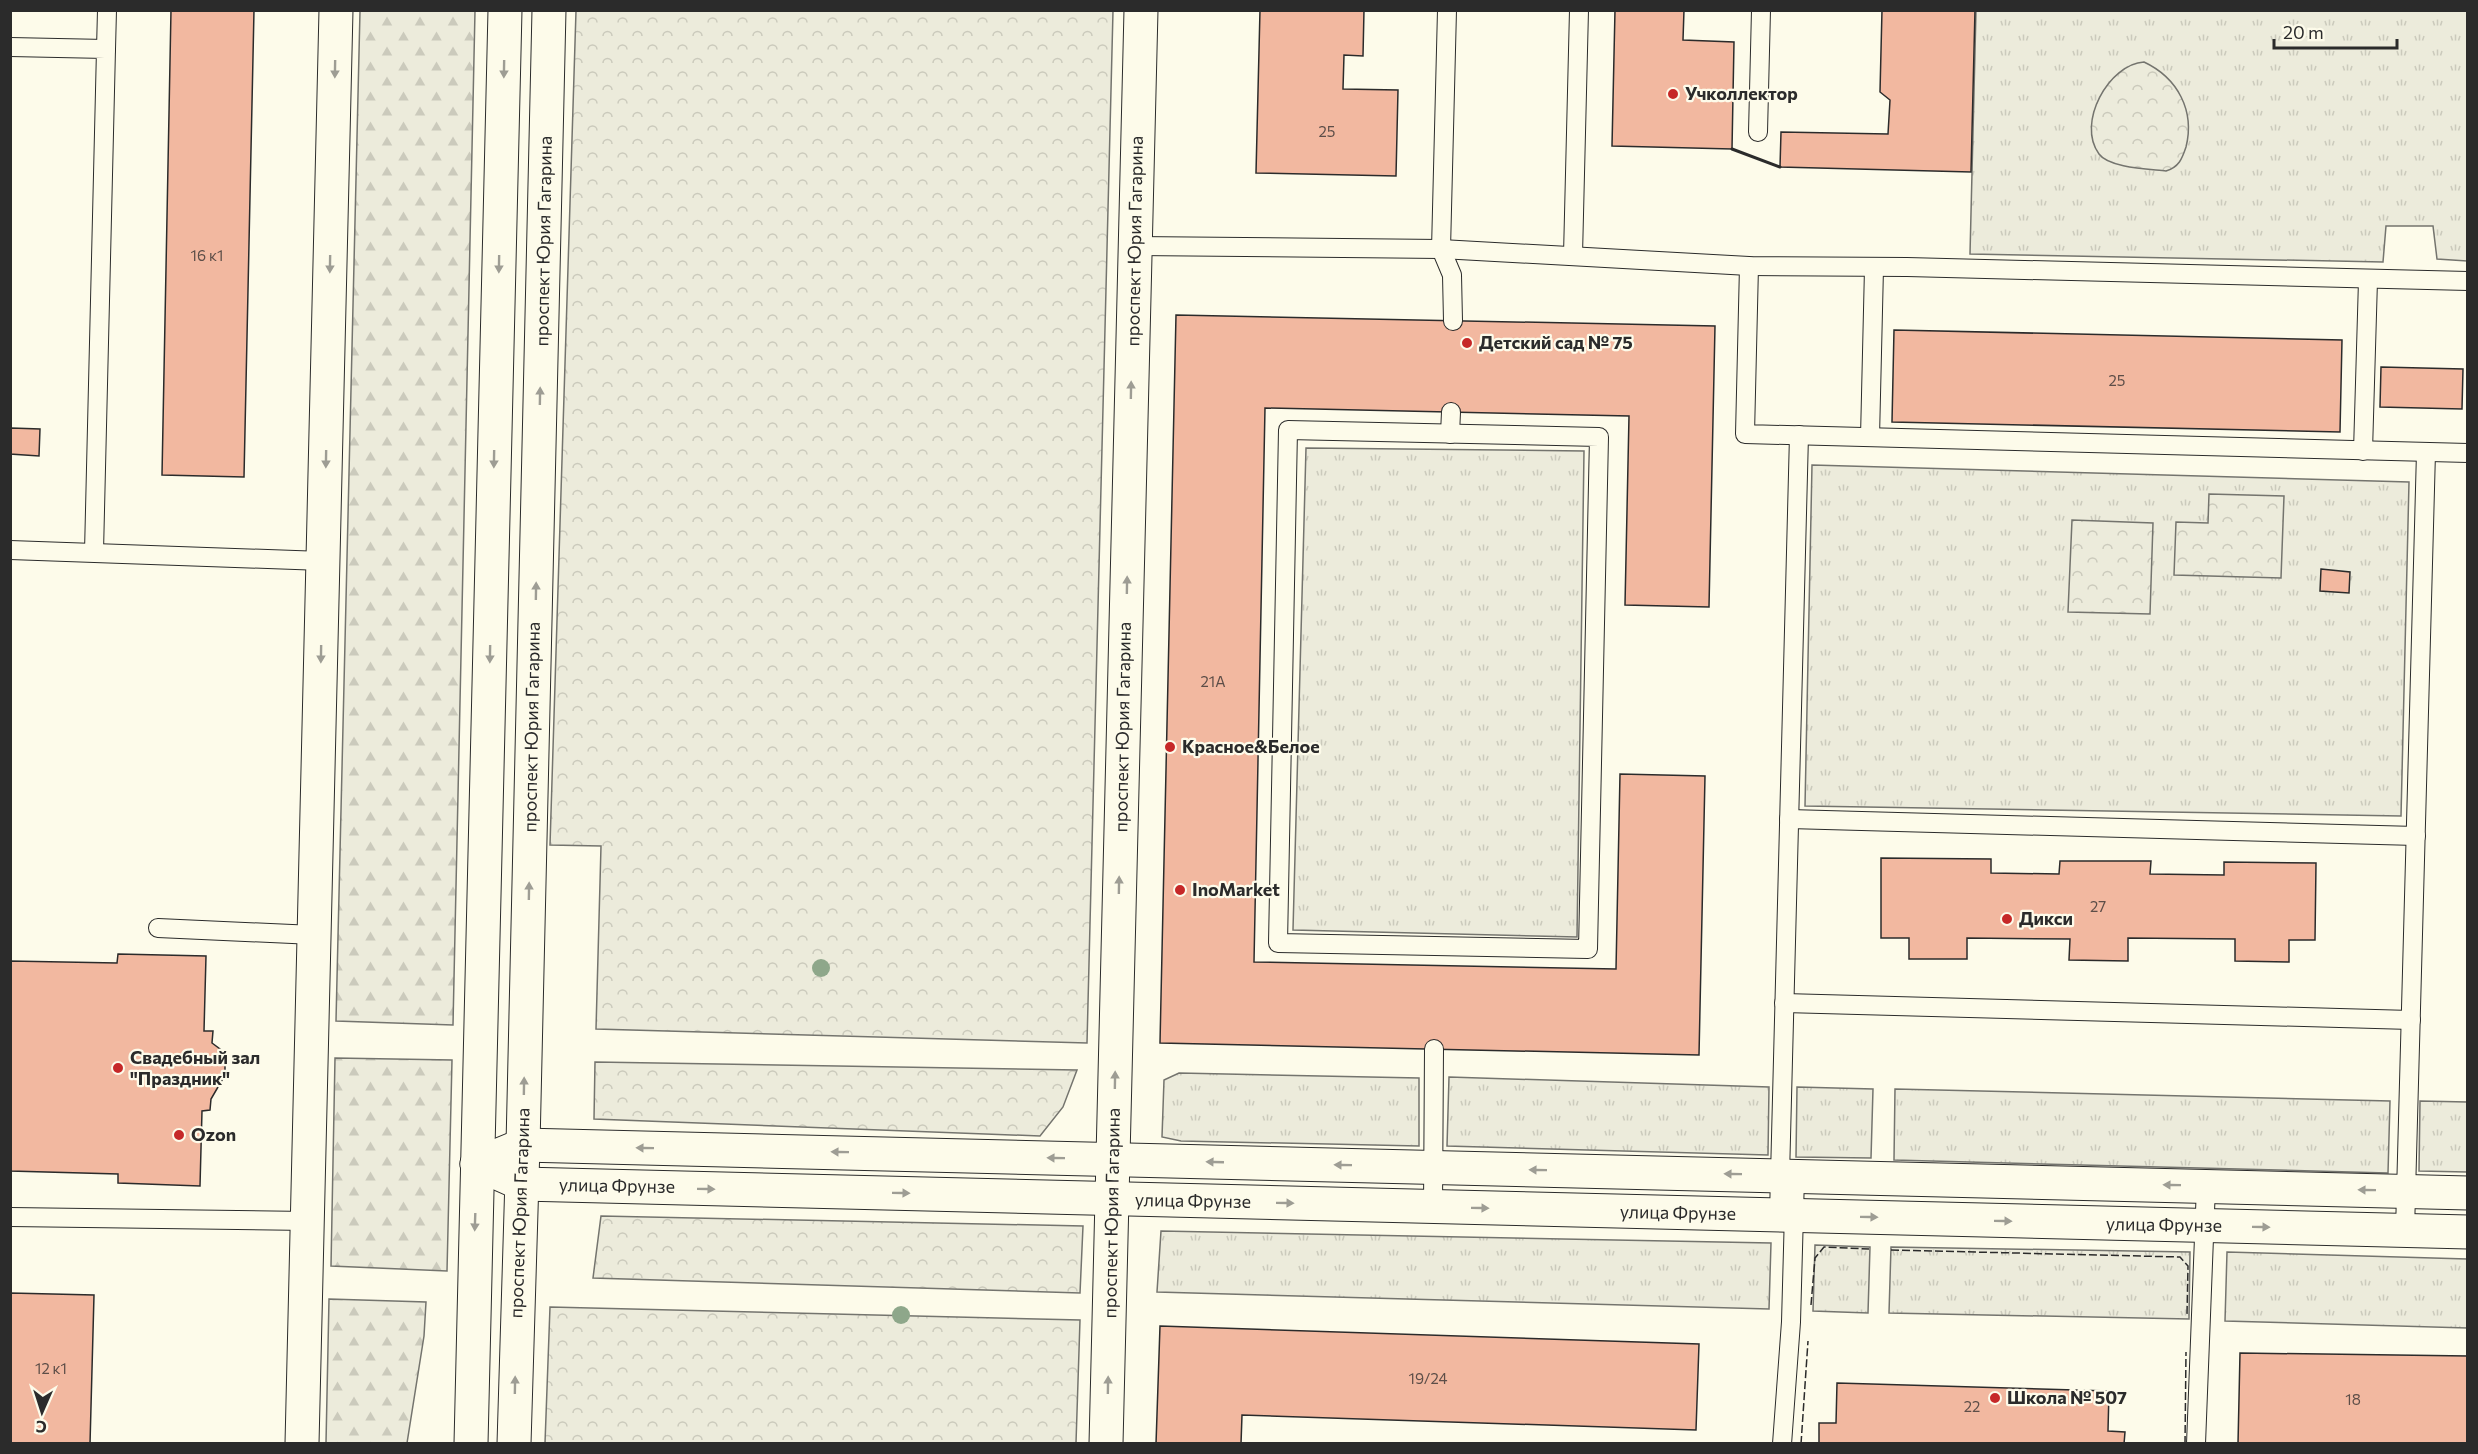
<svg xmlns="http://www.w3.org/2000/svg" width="2478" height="1454" viewBox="0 0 2478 1454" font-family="Commissioner,sans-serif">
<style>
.grass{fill:url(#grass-tufts);stroke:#74746e;stroke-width:1.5}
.forest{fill:url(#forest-firs);stroke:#74746e;stroke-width:1.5}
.park{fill:url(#park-crowns);stroke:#74746e;stroke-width:1.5}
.building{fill:#f2b8a0;stroke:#2b2b2b;stroke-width:1.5}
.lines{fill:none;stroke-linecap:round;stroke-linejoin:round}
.lane-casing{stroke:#2b2b2b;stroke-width:20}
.street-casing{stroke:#2b2b2b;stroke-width:35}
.secondary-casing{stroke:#2b2b2b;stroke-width:35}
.lane{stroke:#fdfbea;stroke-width:18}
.street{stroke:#fdfbea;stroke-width:33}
.secondary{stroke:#fdfbea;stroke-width:33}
.fence{stroke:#2b2b2b;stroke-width:1.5;stroke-dasharray:8 3;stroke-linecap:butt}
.wall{stroke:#2b2b2b;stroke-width:3}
.tree{fill:#8ea78a}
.oneway{fill:#9e9d94}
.poi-dot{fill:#c62828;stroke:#fdfbea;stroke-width:2}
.labels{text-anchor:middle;stroke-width:4.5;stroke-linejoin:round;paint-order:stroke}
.number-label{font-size:15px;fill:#5d4e48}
.poi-label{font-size:18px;font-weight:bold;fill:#2b2b2b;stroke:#fdfbea;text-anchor:start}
.street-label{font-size:18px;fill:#2b2b2b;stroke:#fdfbea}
</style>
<defs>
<pattern id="grass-tufts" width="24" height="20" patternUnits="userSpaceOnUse" patternTransform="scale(1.5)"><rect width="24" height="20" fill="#ecebdb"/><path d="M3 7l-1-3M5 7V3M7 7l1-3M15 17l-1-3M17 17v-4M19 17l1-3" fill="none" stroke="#cbcabc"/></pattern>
<pattern id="forest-firs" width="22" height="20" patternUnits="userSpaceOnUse" patternTransform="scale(1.5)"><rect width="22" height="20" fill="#ecebdb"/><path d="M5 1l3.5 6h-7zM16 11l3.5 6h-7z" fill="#cbcabc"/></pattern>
<pattern id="park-crowns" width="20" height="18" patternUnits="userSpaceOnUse" patternTransform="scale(1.5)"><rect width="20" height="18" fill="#ecebdb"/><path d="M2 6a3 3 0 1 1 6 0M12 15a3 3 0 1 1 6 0" fill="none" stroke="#cbcabc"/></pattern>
</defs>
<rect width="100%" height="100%" fill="#fdfbea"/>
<!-- grass -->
<g class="grass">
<polygon points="1976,11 2467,11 2467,261 2437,259 2433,226 2386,226 2383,262 1970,254"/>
<polygon points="1306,448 1584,451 1577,937 1293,930"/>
<polygon points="1812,465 2409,482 2401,816 1805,806"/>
<polygon points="1179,1073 1419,1078 1419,1146 1181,1141 1162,1137 1164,1080"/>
<polygon points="1449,1077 1769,1087 1768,1155 1447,1146"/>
<polygon points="1797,1087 1873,1089 1871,1158 1796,1157"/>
<polygon points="1895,1089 2390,1101 2388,1173 1894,1160"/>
<polygon points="2420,1101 2467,1102 2467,1172 2419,1171"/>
<polygon points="1161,1231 1771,1243 1769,1309 1157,1292"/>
<polygon points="1815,1245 1870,1247 1868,1313 1813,1311"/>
<polygon points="1891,1247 2190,1252 2189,1319 1889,1313"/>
<polygon points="2227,1252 2467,1259 2467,1328 2225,1321"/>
</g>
<!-- forest -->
<g class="forest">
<polygon points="360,11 475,11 453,1025 336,1021"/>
<polygon points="335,1058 452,1060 447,1271 331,1266"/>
<polygon points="329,1299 426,1302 424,1336 407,1443 326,1443"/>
</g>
<!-- park -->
<g class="park">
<polygon points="576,11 1113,11 1087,1043 596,1029 601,846 550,845"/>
<path d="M2144 62C2178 78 2195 111 2186 147 2182 159 2179 167 2166 171 2150 169 2109 168 2099 154 2076 123 2109 64 2144 62Z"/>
<polygon points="2209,494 2284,496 2281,578 2174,575 2176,522 2208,523"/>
<polygon points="2072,520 2153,523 2150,614 2068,612"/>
<polygon points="595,1062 1077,1070 1063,1107 1040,1136 594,1119"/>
<polygon points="601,1216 1083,1226 1080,1293 593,1278"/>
<polygon points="550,1307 1080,1320 1076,1443 545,1443"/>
</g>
<!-- building -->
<g class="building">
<polygon points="171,10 254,10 244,477 162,475"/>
<polygon points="1260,10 1364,10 1363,56 1344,55 1343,89 1398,90 1396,176 1256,173"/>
<polygon points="1615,10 1684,10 1683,40 1734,42 1732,149 1612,146"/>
<polygon points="1882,10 1975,10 1971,172 1780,167 1781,132 1888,134 1890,100 1880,92"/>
<polygon points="1176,315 1715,326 1709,607 1625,605 1629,416 1265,408 1254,962 1616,969 1620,774 1705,776 1699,1055 1160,1043"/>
<polygon points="1894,330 2342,340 2340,432 1892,422"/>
<polygon points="2381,367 2463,369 2462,409 2380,407"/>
<polygon points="11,428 40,429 39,456 10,454"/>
<polygon points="2321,569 2350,572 2349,593 2320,591"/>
<polygon points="1881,858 1991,859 1991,873 2059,874 2060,861 2151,861 2150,874 2224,875 2224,862 2316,863 2315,940 2289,940 2289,962 2235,961 2235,939 2128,938 2128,961 2069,960 2070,939 1967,938 1967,959 1909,959 1909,938 1881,938"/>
<polygon points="118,954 206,956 204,1031 213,1031 212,1043 220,1049 225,1061 225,1075 211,1099 210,1110 202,1111 200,1186 118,1183 118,1174 10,1171 10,961 117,963"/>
<polygon points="10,1293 94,1295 90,1444 10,1444"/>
<polygon points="1160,1326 1699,1344 1696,1430 1242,1415 1241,1444 1156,1444"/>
<polygon points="2240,1353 2468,1356 2468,1444 2238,1444"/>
<polygon points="1837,1383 2109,1391 2108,1431 2125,1432 2124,1444 1819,1444 1819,1423 1836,1423"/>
</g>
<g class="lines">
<defs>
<g id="lane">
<polyline points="1447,10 1441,249 1452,275 1453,321"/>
<polyline points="10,47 106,49 94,552"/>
<polyline points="106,49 107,10"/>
<polyline points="1758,132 1761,10"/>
<polyline points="1135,246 1441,249 1749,266 1907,267 2468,281"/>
<polyline points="1573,255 1579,10"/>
<polyline points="1749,266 1745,434 2468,453"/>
<polygon points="1288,430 1599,437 1588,949 1278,943"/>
<polyline points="1450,434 1451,412"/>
<polyline points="1870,437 1874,268"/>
<polyline points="2363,451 2368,280"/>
<polyline points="10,550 323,561"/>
<polyline points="1789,819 2416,836"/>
<polyline points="158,928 314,935"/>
<polyline points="1784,1003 2411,1020"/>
<polyline points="1433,1207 1434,1049"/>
<polyline points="1779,1215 1799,435"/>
<polyline points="10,1217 308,1221"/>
<polyline points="2405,1231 2426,452"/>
<polyline points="1782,1444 1791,1322 1795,1176"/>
<polyline points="2196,1444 2206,1186"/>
</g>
<g id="street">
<polyline points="302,1444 336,10"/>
<polyline points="1106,1444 1141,10"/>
</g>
<g id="secondary">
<polyline points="477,1164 522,1184 2468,1232"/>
<polyline points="477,1164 523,1145 2468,1193"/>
<polyline points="471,1444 505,10"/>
<polyline points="514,1444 523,1145 549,10"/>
</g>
</defs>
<!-- lane casing -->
<use href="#lane" class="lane-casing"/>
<!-- street casing -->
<use href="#street" class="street-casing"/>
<!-- secondary casing -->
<use href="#secondary" class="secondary-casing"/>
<!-- lane -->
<use href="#lane" class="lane"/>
<!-- street -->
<use href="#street" class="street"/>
<!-- secondary -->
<use href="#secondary" class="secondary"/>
<!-- fence -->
<g class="fence">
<polyline points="1891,1250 2180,1257 2188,1266 2187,1314"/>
<polyline points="1811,1305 1815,1258 1824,1247 1869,1249"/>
<polyline points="1801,1444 1808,1341"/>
<polyline points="2185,1444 2186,1352"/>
</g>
<!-- wall -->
<polyline class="wall" points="1732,149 1780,167"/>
</g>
<!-- trees -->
<g class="tree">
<circle cx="821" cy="968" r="9"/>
<circle cx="901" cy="1315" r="9"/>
</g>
<!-- one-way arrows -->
<defs><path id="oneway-solid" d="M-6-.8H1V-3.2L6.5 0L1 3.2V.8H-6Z" transform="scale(1.5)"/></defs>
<g class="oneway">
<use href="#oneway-solid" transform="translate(335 69) rotate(91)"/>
<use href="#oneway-solid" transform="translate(504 69) rotate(91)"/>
<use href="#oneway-solid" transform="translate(330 264) rotate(91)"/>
<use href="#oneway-solid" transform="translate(499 264) rotate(91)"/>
<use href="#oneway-solid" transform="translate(1131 390) rotate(-89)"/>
<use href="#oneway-solid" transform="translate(540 396) rotate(-89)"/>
<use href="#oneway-solid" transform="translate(326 459) rotate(91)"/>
<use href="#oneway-solid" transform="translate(494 459) rotate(91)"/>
<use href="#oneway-solid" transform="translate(1127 585) rotate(-89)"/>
<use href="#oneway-solid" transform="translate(536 591) rotate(-89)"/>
<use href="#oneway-solid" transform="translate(321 654) rotate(91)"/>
<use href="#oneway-solid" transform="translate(490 654) rotate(91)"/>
<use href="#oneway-solid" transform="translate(1119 885) rotate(-89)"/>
<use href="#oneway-solid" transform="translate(529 891) rotate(-89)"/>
<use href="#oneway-solid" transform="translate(1115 1080) rotate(-89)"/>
<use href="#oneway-solid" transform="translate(524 1086) rotate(-89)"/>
<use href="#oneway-solid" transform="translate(645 1148) rotate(-179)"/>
<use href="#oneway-solid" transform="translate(840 1152) rotate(-179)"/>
<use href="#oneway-solid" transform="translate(1056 1158) rotate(-179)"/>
<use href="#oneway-solid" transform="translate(1215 1162) rotate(-178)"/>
<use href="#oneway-solid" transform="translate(1343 1165) rotate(-179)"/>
<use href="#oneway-solid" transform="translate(1538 1170) rotate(-179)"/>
<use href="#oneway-solid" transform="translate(1733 1174) rotate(-179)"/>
<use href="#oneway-solid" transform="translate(2172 1185) rotate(-179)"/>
<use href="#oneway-solid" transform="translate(706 1189) rotate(1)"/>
<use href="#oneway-solid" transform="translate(2367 1190) rotate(-179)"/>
<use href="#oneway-solid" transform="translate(901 1193) rotate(1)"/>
<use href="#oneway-solid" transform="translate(1285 1203) rotate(1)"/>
<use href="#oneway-solid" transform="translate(1480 1208) rotate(1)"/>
<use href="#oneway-solid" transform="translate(1869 1217) rotate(1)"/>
<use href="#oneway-solid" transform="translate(2003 1221) rotate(1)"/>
<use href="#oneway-solid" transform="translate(475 1222) rotate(92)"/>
<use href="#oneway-solid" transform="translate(2261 1227) rotate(1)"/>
<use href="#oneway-solid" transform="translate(515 1385) rotate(-89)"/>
<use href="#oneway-solid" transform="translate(1108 1385) rotate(-89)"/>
</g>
<!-- markers -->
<g class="poi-dot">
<circle cx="1673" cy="94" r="6"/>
<circle cx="1467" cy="343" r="6"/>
<circle cx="1170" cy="747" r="6"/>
<circle cx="1180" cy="890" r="6"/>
<circle cx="2007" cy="919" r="6"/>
<circle cx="118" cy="1068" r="6"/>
<circle cx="179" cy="1135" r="6"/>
<circle cx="1995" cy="1398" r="6"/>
</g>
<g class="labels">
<!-- number labels -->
<g class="number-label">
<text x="1327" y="137">25</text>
<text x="207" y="261">16 к1</text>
<text x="2117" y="386">25</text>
<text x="1213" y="687">21А</text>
<text x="2098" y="912">27</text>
<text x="51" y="1374">12 к1</text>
<text x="1428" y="1384">19/24</text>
<text x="2353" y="1405">18</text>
<text x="1972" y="1412">22</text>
</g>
<!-- poi labels -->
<g class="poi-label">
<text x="1685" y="100">Учколлектор</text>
<text x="1479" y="349">Детский сад № 75</text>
<text x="1182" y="753">Красное&amp;Белое</text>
<text x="1192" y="896">InoMarket</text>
<text x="2019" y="925">Дикси</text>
<text x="130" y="1064">Свадебный зал<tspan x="130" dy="21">"Праздник"</tspan></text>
<text x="191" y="1141">Ozon</text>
<text x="2007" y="1404">Школа № 507</text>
</g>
<!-- street labels -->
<g class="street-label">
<text transform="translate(544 241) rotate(-89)" y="6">проспект Юрия Гагарина</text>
<text transform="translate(1135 241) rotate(-89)" y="6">проспект Юрия Гагарина</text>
<text transform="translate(532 727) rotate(-89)" y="6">проспект Юрия Гагарина</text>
<text transform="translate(1123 727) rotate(-89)" y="6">проспект Юрия Гагарина</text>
<text transform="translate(617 1186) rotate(1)" y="6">улица Фрунзе</text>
<text transform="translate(1193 1201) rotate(1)" y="6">улица Фрунзе</text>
<text transform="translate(520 1213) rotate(-88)" y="6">проспект Юрия Гагарина</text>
<text transform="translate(1112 1213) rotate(-89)" y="6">проспект Юрия Гагарина</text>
<text transform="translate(1678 1213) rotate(1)" y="6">улица Фрунзе</text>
<text transform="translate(2164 1225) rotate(1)" y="6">улица Фрунзе</text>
</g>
</g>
<!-- border -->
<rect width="2478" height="1454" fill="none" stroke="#2b2b2b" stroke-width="24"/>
<!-- north arrow -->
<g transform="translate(42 1412) rotate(183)" stroke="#fdfbea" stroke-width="4.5" paint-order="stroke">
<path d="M0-4.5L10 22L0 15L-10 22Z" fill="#2b2b2b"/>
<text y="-9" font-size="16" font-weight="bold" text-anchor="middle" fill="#2b2b2b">С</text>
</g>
<!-- scale -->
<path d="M2274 39v9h123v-9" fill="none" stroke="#2b2b2b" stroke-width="3"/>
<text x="2283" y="39" font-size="18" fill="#2b2b2b" stroke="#fdfbea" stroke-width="4.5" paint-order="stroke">20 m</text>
</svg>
